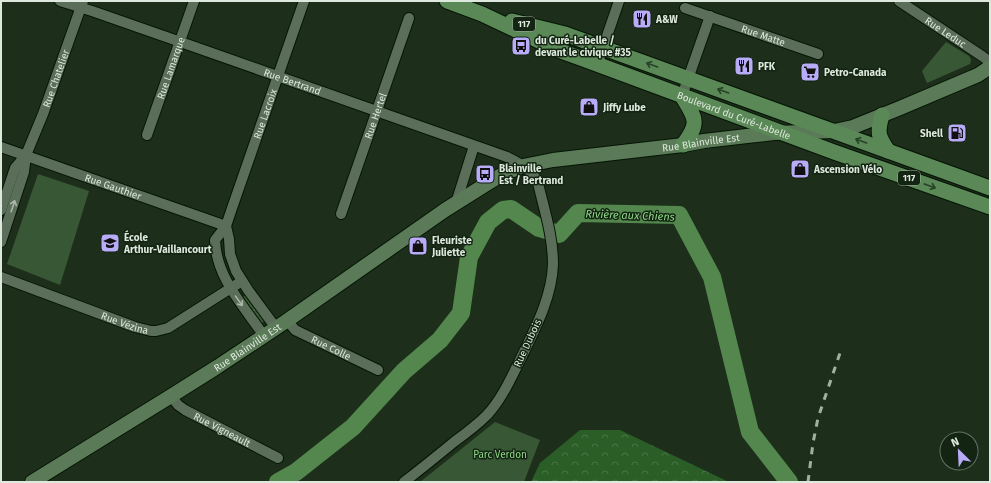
<svg xmlns="http://www.w3.org/2000/svg" width="991" height="483" viewBox="0 0 991 483" font-family="'Fira Sans',sans-serif">
<style>
.grass{fill:url(#grass-dots)}
.forest{fill:url(#forest-crowns)}
.park{fill:#385734}
.lines{fill:none;stroke-linecap:round;stroke-linejoin:round}
.river{stroke:#53874e;stroke-width:18}
.street-casing{stroke:#061605;stroke-width:12}
.secondary-casing{stroke:#061605;stroke-width:16}
.primary-casing{stroke:#061605;stroke-width:17}
.street{stroke:#5b6e59;stroke-width:10}
.secondary{stroke:#5b7b58;stroke-width:14}
.primary{stroke:#5a8857;stroke-width:15}
.rail{stroke:#a2afa1;stroke-width:3;stroke-dasharray:7 7;stroke-linecap:butt}
.oneway{stroke:#284227}
.oneway2{stroke:#aab8a8}
.labels{text-anchor:middle;stroke-width:3;stroke-linejoin:round;paint-order:stroke}
.shield{fill:#132412;stroke:#a1aea0;stroke-width:1}
.shield-label{font-size:9px;font-weight:bold;fill:#dee9dd}
.poi-label{font-size:10px;font-weight:bold;fill:#dee9dd;stroke:#132412;text-anchor:start}
.street-label{font-size:10px;fill:#dee9dd;stroke:#132412}
.park-label{font-size:10px;fill:#8ed787;stroke:#132412}
.water-label{font-size:11px;font-style:italic;fill:#8ed787;stroke:#132412}
</style>
<defs>
<pattern id="grass-dots" width="8" height="8" patternUnits="userSpaceOnUse"><rect width="8" height="8" fill="#385734"/><path d="M2 2h.1M6 6h.1" fill="none" stroke="#546f51" stroke-width="1.8" stroke-linecap="round"/></pattern>
<pattern id="forest-crowns" width="20" height="18" patternUnits="userSpaceOnUse"><rect width="20" height="18" fill="#2b5e27"/><path d="M2 6a3 3 0 1 1 6 0M12 15a3 3 0 1 1 6 0" fill="none" stroke="#497546"/></pattern>
</defs>
<rect width="100%" height="100%" fill="#1d2e1b"/>
<!-- grass -->
<polygon class="grass" points="246,295 264,321 262,323 243,297"/>
<!-- forest -->
<polygon class="forest" points="580,430 620,430 729,482 531,482 540,463"/>
<!-- park -->
<g class="park">
<polygon points="946,42 969,56 971,60 970,64 927,83 922,71"/>
<polygon points="38,174 89,191 60,285 7,264"/>
<polygon points="495,422 540,440 524,482 420,482"/>
</g>
<g class="lines">
<!-- river -->
<polyline class="river" points="278,482 296,472 353,427 404,371 440,340 461,313 469,257 488,222 503,210 511,209 539,228 559,234 578,213 679,215 712,277 750,432 789,482"/>
<defs>
<g id="street">
<path id="s1" d="M60 1 92 11 192 46 507 157C519 163 533 170 538 183 544 209 553 236 553 264 552 297 535 329 521 358 511 378 502 399 487 415 477 425 465 434 454 442 437 456 421 469 404 482"/>
<path id="s2" d="M899 1 982 56 986 59 990 65"/>
<path id="s3" d="M685 8 818 54"/>
<polyline points="597,65 619,1"/>
<polyline points="682,96 710,16"/>
<path id="s4" d="M147 135 194 1"/>
<path id="s5" d="M1 147 226 226"/>
<polyline points="456,203 474,146"/>
<polyline points="1,210 15,168 26,155"/>
<path id="s6" d="M341 214 409 18"/>
<polyline points="226,226 229,239 230,254 236,271 248,290 276,328"/>
<path id="s7" d="M1 242 24 172 26 155 43 114 83 1"/>
<path id="s8" d="M1 277 135 327 151 331H156L168 328 242 281"/>
<path id="s9" d="M287 320 295 330 378 370"/>
<path id="s10" d="M264 336C244 306 216 278 215 240L226 226 231 211 304 1"/>
<path id="s11" d="M171 396 178 405 185 410 278 458"/>
</g>
<g id="secondary">
<path id="s12" d="M32 482 171 396 217 367 285 322 445 210 488 183 503 174 523 166 553 160 683 145 704 141 747 136 774 133 834 131 853 127 900 108 966 80 978 75 990 67"/>
</g>
<g id="primary">
<path id="s13" d="M447 1 482 14 558 50 583 59 834 152 990 207"/>
<polyline points="512,21 565,34 990,188"/>
<path d="M682 96C696 119 700 122 683 145"/>
<path d="M882 115C877 133 878 136 888 151"/>
</g>
</defs>
<!-- street casing -->
<use href="#street" class="street-casing"/>
<!-- secondary casing -->
<use href="#secondary" class="secondary-casing"/>
<!-- primary casing -->
<use href="#primary" class="primary-casing"/>
<!-- street -->
<use href="#street" class="street"/>
<!-- secondary -->
<use href="#secondary" class="secondary"/>
<!-- primary -->
<use href="#primary" class="primary"/>
<!-- rail -->
<polyline class="rail" points="808,482 813,443 818,418 840,353"/>
</g>
<!-- one-way arrows -->
<defs><path id="oneway-shaft" d="M-6 0H5M1.5-3L5.5 0L1.5 3" fill="none" stroke-width="1.6" stroke-linecap="round" stroke-linejoin="round"/></defs>
<g class="oneway">
<use href="#oneway-shaft" transform="translate(652 65) rotate(-160)"/>
<use href="#oneway-shaft" transform="translate(723 91) rotate(-160)"/>
<use href="#oneway-shaft" transform="translate(861 141) rotate(-160)"/>
<use href="#oneway-shaft" transform="translate(930 186) rotate(20)"/>
</g>
<g class="oneway2">
<use href="#oneway-shaft" transform="translate(13 206) rotate(-72)"/>
<use href="#oneway-shaft" transform="translate(239 301) rotate(54)"/>
</g>
<!-- icons -->
<defs>
<symbol id="restaurant-square" viewBox="-11 -11 22 22"><rect x="-9" y="-9" width="18" height="18" rx="4" fill="#b8abf7" stroke="#132412"/><path d="M-5-6h1v4h1v-4h1v4h1v-4h1v5L-1.5 .5V6h-2V.5L-5-1ZM5-6V6H3V1.5H1.5Q1.5-4 5-6Z" fill="#111"/></symbol>
<symbol id="bus-square" viewBox="-11 -11 22 22"><rect x="-9" y="-9" width="18" height="18" rx="4" fill="#b8abf7" stroke="#132412"/><path d="M-5-6H5V4H4V6H2V4H-2V6H-4V4H-5ZM-3.5-4V0h7V-4ZM-3.5 1.2v1.5H-2V1.2ZM2 1.2v1.5H3.5V1.2Z" fill="#111"/></symbol>
<symbol id="supermarket-square" viewBox="-11 -11 22 22"><rect x="-9" y="-9" width="18" height="18" rx="4" fill="#b8abf7" stroke="#132412"/><path d="M-6-5.5h2.5l.6 2H6L4.5 2H-2.5L-4.4-4H-6ZM-1.5 3.2a1.3 1.3 0 1 0 .1 0ZM3 3.2a1.3 1.3 0 1 0 .1 0Z" fill="#111"/></symbol>
<symbol id="shop-square" viewBox="-11 -11 22 22"><rect x="-9" y="-9" width="18" height="18" rx="4" fill="#b8abf7" stroke="#132412"/><path d="M-5-2.5h2.3a2.7 3.5 0 0 1 5.4 0H5L5.5 6h-11ZM-1.5-2.5h3a1.5 2.3 0 0 0-3 0Z" fill="#111"/></symbol>
<symbol id="fuel-square" viewBox="-11 -11 22 22"><rect x="-9" y="-9" width="18" height="18" rx="4" fill="#b8abf7" stroke="#132412"/><path d="M-5.5-6h7V0h2V4h1.3V-2.5L3-4.5l.8-.8L6-3V5H2.5V1h-1V6h-7ZM-4.2-4.7v3.2H.2V-4.7Z" fill="#111"/></symbol>
<symbol id="school-square" viewBox="-11 -11 22 22"><rect x="-9" y="-9" width="18" height="18" rx="4" fill="#b8abf7" stroke="#132412"/><path d="M0-5L7-2L0 1L-7-2ZM-4 1L0 2.5L4 1V4Q0 6-4 4Z" fill="#111"/></symbol>
</defs>
<g fill-rule="evenodd">
<use href="#restaurant-square" x="631" y="8" width="22" height="22"/>
<use href="#bus-square" x="510" y="35" width="22" height="22"/>
<use href="#restaurant-square" x="733" y="55" width="22" height="22"/>
<use href="#supermarket-square" x="799" y="61" width="22" height="22"/>
<use href="#shop-square" x="578" y="96" width="22" height="22"/>
<use href="#fuel-square" x="946" y="122" width="22" height="22"/>
<use href="#shop-square" x="789" y="158" width="22" height="22"/>
<use href="#bus-square" x="474" y="163" width="22" height="22"/>
<use href="#school-square" x="99" y="232" width="22" height="22"/>
<use href="#shop-square" x="407" y="235" width="22" height="22"/>
</g>
<g class="labels">
<!-- shield labels -->
<g class="shield">
<rect x="513" y="17" width="22" height="14" rx="3"/>
<rect x="898" y="171" width="22" height="14" rx="3"/>
</g>
<g class="shield-label">
<text x="524" y="27">117</text>
<text x="909" y="181">117</text>
</g>
<!-- poi labels -->
<g class="poi-label">
<text x="656" y="23">A&amp;W</text>
<text x="535" y="44">du Curé-Labelle /<tspan x="535" dy="12">devant le civique #35</tspan></text>
<text x="758" y="70">PFK</text>
<text x="824" y="76">Petro-Canada</text>
<text x="603" y="111">Jiffy Lube</text>
<text x="943" y="137" text-anchor="end">Shell</text>
<text x="499" y="172">Blainville<tspan x="499" dy="12">Est / Bertrand</tspan></text>
<text x="814" y="173">Ascension Vélo</text>
<text x="124" y="241">École<tspan x="124" dy="12">Arthur-Vaillancourt</tspan></text>
<text x="432" y="244">Fleuriste<tspan x="432" dy="12">Juliette</tspan></text>
</g>
<!-- street labels -->
<g class="street-label">
<text dy="4" stroke="none"><textPath href="#s2" startOffset="56">Rue Leduc</textPath></text>
<text dy="4" stroke="none"><textPath href="#s3" startOffset="83">Rue Matte</textPath></text>
<text dy="4" stroke="none"><textPath href="#s4" startOffset="71">Rue Lamarque</textPath></text>
<text dy="4" stroke="none"><textPath href="#s7" startOffset="173">Rue Chatelier</textPath></text>
<text dy="4" stroke="none"><textPath href="#s1" startOffset="246">Rue Bertrand</textPath></text>
<text dy="4" stroke="none"><textPath href="#s10" startOffset="246">Rue Lacroix</textPath></text>
<text dy="4" stroke="none"><textPath href="#s13" startOffset="309">Boulevard du Curé-Labelle</textPath></text>
<text dy="4" stroke="none"><textPath href="#s6" startOffset="104">Rue Hertel</textPath></text>
<text dy="4" stroke="none"><textPath href="#s12" startOffset="764">Rue Blainville Est</textPath></text>
<text dy="4" stroke="none"><textPath href="#s5" startOffset="119">Rue Gauthier</textPath></text>
<text dy="4" stroke="none"><textPath href="#s8" startOffset="132">Rue Vézina</textPath></text>
<text transform="translate(527 343) rotate(-65)" y="4">Rue Dubois</text>
<text dy="4" stroke="none"><textPath href="#s12" startOffset="254">Rue Blainville Est</textPath></text>
<text dy="4" stroke="none"><textPath href="#s9" startOffset="53">Rue Colle</textPath></text>
<text dy="4" stroke="none"><textPath href="#s11" startOffset="62">Rue Vigneault</textPath></text>
</g>
<!-- park labels -->
<g class="park-label">
<text x="500" y="458">Parc Verdon</text>
</g>
<!-- water labels -->
<g class="water-label">
<text transform="translate(630 215) rotate(2)" y="4">Rivière aux Chiens</text>
</g>
</g>
<!-- border -->
<rect width="991" height="483" fill="none" stroke="#dee9dd" stroke-width="4"/>
<!-- north arrow -->
<g transform="translate(959 451) rotate(336)"><circle r="19" fill="#132412" stroke="#647363"/>
<path d="M0-3L7 15L0 10L-7 15Z" fill="#b8abf7"/>
<text y="-6" font-size="11" font-weight="bold" text-anchor="middle" fill="#dee9dd">N</text>
</g>
</svg>
